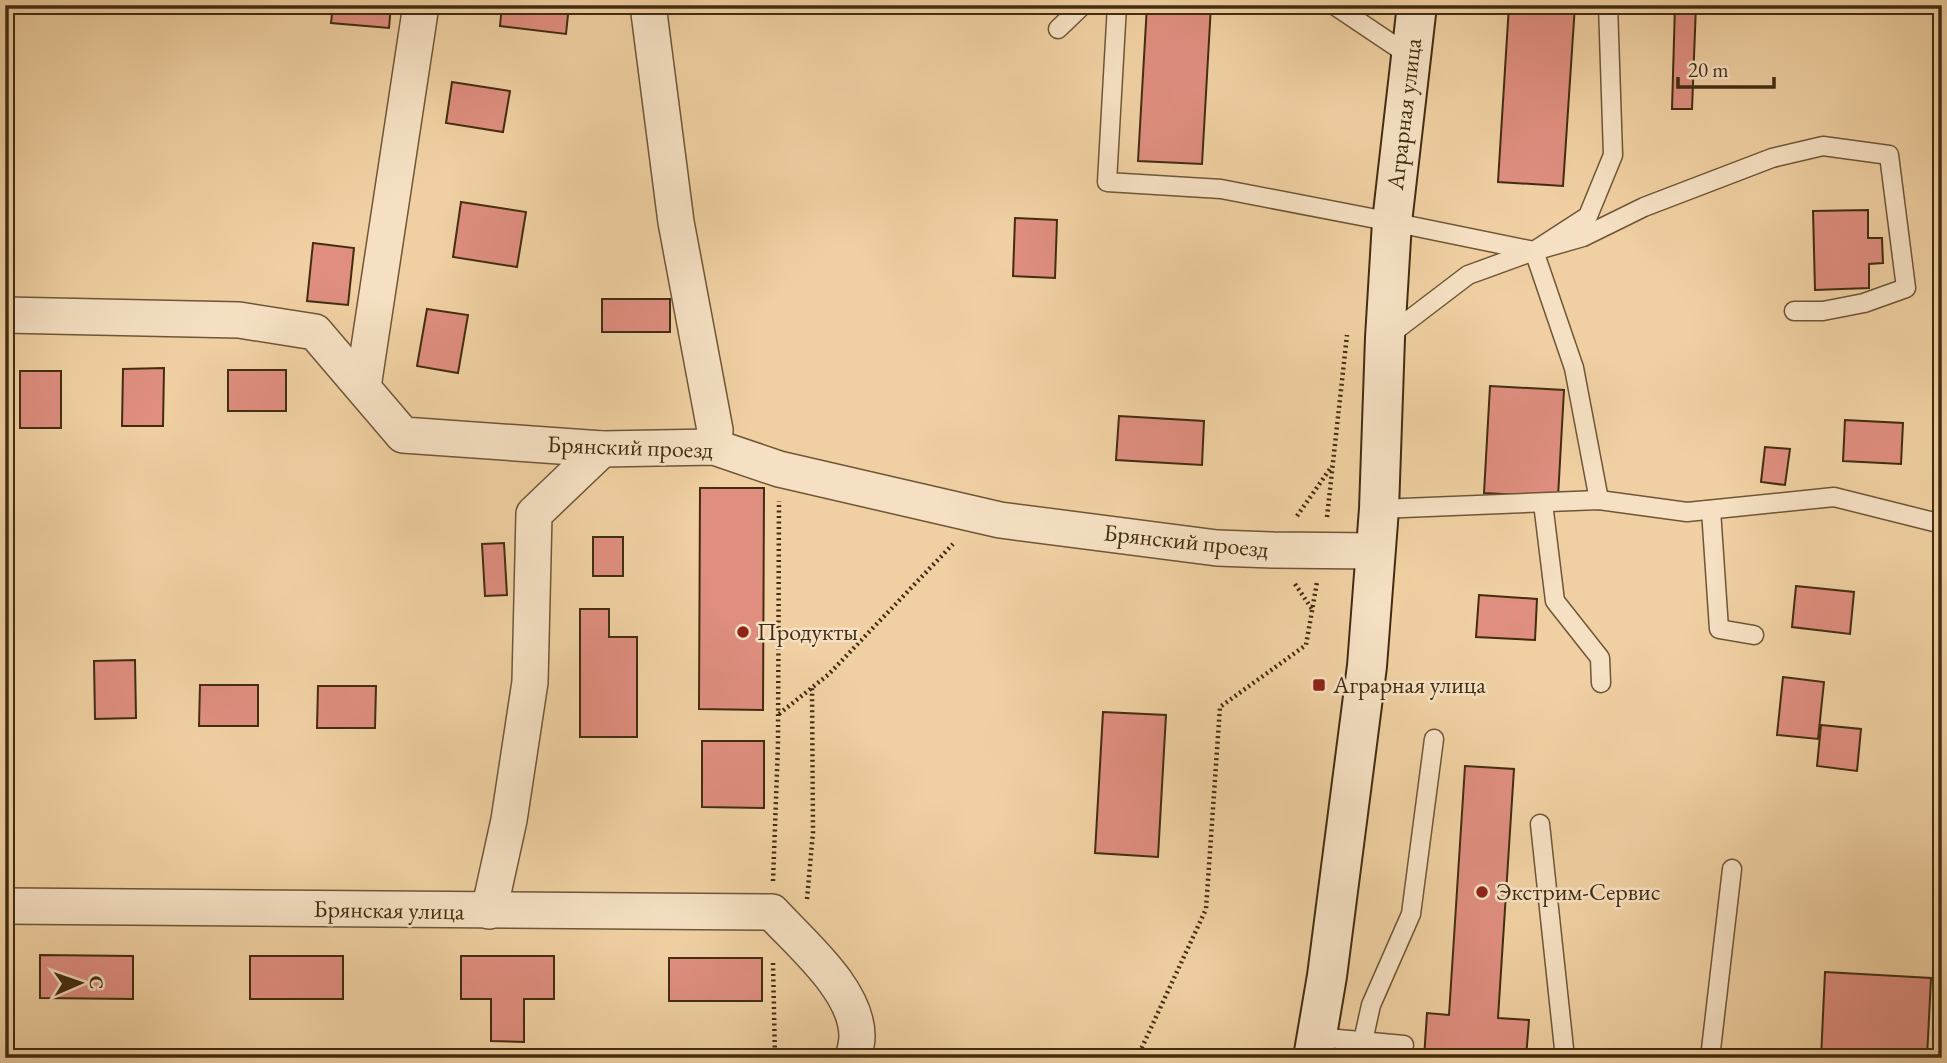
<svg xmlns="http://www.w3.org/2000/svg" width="1947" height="1063" viewBox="0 0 1947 1063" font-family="'EB Garamond',serif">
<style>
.building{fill:#df8e7f;stroke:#422d12;stroke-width:2}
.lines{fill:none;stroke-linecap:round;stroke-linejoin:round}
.lane-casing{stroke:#6e5636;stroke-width:21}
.street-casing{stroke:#6e5636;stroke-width:38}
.secondary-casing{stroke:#422d12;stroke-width:42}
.path{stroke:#422d12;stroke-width:4.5;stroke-dasharray:2 3.5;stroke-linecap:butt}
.lane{stroke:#f5e0c3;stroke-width:18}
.street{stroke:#f5e0c3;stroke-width:35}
.secondary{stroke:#f5e0c3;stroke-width:38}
.poi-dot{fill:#8f2418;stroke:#f5e0c3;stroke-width:2.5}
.labels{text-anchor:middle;stroke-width:5;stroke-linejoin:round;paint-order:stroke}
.street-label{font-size:24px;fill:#422d12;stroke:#f5e0c3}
.poi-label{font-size:24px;fill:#422d12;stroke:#f5e0c3;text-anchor:start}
</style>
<rect width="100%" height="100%" fill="#f0d0a2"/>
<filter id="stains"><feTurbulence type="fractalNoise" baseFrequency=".00286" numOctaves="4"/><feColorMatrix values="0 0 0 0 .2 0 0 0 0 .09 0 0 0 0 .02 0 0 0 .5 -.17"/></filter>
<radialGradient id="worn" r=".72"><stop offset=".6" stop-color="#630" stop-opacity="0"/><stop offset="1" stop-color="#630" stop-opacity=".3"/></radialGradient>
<!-- building -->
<g class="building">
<polygon points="333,5 391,5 389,28 331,23"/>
<polygon points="502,5 569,5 566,34 500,26"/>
<polygon points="1147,5 1211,5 1202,164 1138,161"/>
<polygon points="1509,5 1575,5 1563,186 1498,182"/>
<polygon points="1675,5 1696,5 1692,109 1672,109"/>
<polygon points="452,82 510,91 503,132 446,123"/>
<polygon points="461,202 526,212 517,267 453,257"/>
<polygon points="1868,210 1868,238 1882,238 1883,263 1869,264 1869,288 1815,290 1813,211"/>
<polygon points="1015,218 1057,220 1055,278 1013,276"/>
<polygon points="313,243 354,248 348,305 307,301"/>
<rect x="602" y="299" width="68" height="33"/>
<polygon points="427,309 468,315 458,373 417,366"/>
<polygon points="164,368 163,426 122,426 123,369"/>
<rect x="228" y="370" width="58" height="41"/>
<rect x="20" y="371" width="41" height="57"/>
<polygon points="1490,386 1564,390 1558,497 1484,493"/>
<polygon points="1119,416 1204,421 1202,465 1116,460"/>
<polygon points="1845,420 1903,423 1901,464 1843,461"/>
<polygon points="1765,447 1790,449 1785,485 1761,482"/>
<polygon points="700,488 764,488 763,710 699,709"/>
<rect x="593" y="537" width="30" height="39"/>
<polygon points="504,543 507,595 485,596 482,544"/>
<polygon points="1796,586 1854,592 1850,634 1792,627"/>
<polygon points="1479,595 1537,599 1535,640 1476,637"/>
<polygon points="580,609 609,609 609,637 637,637 637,737 580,737"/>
<polygon points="135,660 136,718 95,719 94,661"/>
<polygon points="5,663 13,663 14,721 5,721"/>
<polygon points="1783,677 1824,682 1818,739 1777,735"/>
<polygon points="200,685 258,685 258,726 199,726"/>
<polygon points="318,686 376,686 375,728 317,728"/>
<polygon points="1103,712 1166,715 1158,857 1095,853"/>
<polygon points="1821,725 1861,729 1857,771 1817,766"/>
<polygon points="702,741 764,741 764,808 702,807"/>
<polygon points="1465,766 1514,769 1498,1018 1529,1020 1526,1058 1424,1058 1427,1013 1449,1015"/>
<polygon points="40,955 133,956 133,999 40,998"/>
<rect x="250" y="956" width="93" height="43"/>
<polygon points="461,956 554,956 554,999 524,999 524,1042 491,1041 491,999 461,999"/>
<rect x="669" y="958" width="93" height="43"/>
<polygon points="1825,972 1931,978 1927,1058 1821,1058"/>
</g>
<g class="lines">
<defs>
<g id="lane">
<polyline points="1117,5 1107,182 1221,189 1392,222 1534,251 1583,237 1644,207 1772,158 1823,146 1889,155 1906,288 1864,303 1823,311 1794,311"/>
<polyline points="1334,5 1410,56"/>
<polyline points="1058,29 1083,5"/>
<polyline points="1534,251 1574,368 1599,500"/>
<polyline points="1388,336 1468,275 1534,251 1588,216 1613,155 1608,5"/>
<polyline points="1543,503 1555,601 1600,658 1601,683"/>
<polyline points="1379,509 1599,500 1687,512 1834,497 1942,524"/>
<polyline points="1711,510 1719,629 1754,635"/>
<polyline points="1540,824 1565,1058"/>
<polyline points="1316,1037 1404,1045"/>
<polyline points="1363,1041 1371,1005 1411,914 1434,739"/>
<polyline points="1710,1058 1732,869"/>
</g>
<g id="street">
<polyline points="648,5 676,222 715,430 714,447"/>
<polyline points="5,315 239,320 315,332 403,435 602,449 714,447 779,469 1000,520 1217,548 1273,550 1376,551"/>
<polyline points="363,387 421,5"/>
<path d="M5 906 772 912C801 944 857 990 857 1036 857 1043 855 1051 853 1058"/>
<polyline points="489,911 509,820 530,682 534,514 602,449"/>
</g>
<polyline id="secondary" points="1313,1058 1327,976 1367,666 1379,509 1385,338 1392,222 1417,5"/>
</defs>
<!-- lane casing -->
<use href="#lane" class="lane-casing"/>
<!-- street casing -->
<use href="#street" class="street-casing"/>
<!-- secondary casing -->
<use href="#secondary" class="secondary-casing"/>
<!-- path -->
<g class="path">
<polyline points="1297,516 1332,466"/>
<polyline points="1327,517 1347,335"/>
<polyline points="1295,584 1312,609"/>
<polyline points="779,714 829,674 953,544"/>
<polyline points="773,881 778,744 779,501"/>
<polyline points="807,899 813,832 812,688"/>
<polyline points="773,963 775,1058"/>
<polyline points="1137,1058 1206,909 1220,707 1306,645 1317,582"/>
</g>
<!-- lane -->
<use href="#lane" class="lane"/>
<!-- street -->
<use href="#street" class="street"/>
<!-- secondary -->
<use href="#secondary" class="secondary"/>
</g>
<!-- markers -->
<g class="poi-dot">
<circle cx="743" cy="632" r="7"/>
<rect x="1312" y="678" width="14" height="14" rx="3.5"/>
<circle cx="1482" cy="892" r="7"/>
</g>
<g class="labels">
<!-- street labels -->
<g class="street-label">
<text transform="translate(1404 114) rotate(-83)" y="8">Аграрная улица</text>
<text transform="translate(630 447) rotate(2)" y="8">Брянский проезд</text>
<text transform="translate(1186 541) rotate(6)" y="8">Брянский проезд</text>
<text transform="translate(389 910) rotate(1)" y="8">Брянская улица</text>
</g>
<!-- poi labels -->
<g class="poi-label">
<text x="757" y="640">Продукты</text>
<text x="1333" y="693">Аграрная улица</text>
<text x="1496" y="900">Экстрим-Сервис</text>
</g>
</g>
<!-- margin -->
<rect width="1947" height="1063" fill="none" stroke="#f0d0a2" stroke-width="28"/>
<rect x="7" y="7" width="1933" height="1049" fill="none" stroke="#422d12" stroke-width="3.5"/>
<rect x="14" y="14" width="1919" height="1035" fill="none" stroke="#422d12" stroke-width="2"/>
<!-- north arrow -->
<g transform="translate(80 983) rotate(88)" stroke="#f5e0c3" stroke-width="5" paint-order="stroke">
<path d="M0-5L12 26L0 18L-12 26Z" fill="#422d12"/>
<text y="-10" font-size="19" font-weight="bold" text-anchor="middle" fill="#422d12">С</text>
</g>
<!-- scale -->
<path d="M1678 77v10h96v-10" fill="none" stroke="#422d12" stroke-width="3.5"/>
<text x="1688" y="77" font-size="21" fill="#422d12" stroke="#f5e0c3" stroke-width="5" paint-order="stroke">20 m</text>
<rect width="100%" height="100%" filter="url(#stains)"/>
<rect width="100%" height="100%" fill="url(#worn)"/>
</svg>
